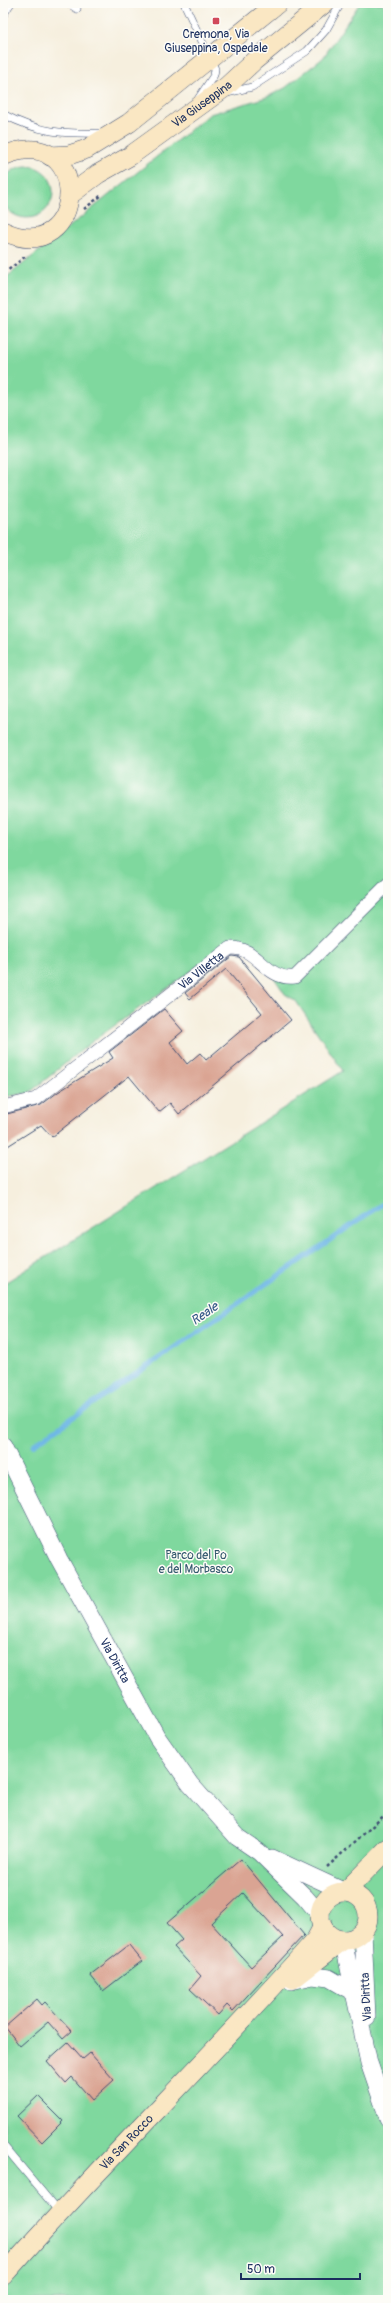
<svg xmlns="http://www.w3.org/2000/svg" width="391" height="2303" viewBox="0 0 391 2303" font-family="Pangolin,sans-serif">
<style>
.green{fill:#7fd89e;stroke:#4d847e}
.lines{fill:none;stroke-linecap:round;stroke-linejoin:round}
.stream{stroke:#6eb7e6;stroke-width:5}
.building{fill:#daa493;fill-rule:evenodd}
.service-casing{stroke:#3c4c71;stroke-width:8}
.minor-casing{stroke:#3c4c71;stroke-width:14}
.tertiary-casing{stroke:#3c4c71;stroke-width:18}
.secondary-casing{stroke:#3c4c71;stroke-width:20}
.path{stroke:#3c4c71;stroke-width:2.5;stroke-dasharray:3 3;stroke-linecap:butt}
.service{stroke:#fff;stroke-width:7}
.minor{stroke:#fff;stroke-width:13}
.tertiary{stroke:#fff;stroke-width:17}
.secondary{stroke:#fae7c3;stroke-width:19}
.poi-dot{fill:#d1495b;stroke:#fdfcf7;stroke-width:1.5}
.labels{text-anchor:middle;stroke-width:3;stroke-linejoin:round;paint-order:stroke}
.poi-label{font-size:12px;fill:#1b2f5e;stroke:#fdfcf7}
.street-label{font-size:12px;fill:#1b2f5e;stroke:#fdfcf7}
.park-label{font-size:12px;fill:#34596e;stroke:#fdfcf7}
.water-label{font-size:13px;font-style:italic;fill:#345887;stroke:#fdfcf7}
</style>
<rect width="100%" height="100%" fill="#fdfcf7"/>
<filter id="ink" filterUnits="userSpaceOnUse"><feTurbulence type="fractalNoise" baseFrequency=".025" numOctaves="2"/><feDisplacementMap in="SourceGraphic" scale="8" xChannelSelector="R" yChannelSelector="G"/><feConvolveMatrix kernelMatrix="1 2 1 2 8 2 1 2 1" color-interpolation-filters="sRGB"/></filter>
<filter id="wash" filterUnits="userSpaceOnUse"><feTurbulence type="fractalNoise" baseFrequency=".012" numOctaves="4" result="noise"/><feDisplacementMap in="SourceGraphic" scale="16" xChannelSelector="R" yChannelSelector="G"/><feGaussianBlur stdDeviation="0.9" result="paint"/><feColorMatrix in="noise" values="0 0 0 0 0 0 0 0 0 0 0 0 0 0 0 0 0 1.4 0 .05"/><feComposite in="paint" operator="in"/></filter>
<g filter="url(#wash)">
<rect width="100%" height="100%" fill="#f6efde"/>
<!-- green -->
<g class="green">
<polygon points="360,3 382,3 388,10 388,2300 3,2300 3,1284 343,1071 296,1001 285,994 253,946 241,942 232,942 93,1041 29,1093 3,1097 3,280 210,114 267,97 285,88 323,58"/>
<circle cx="27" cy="192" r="26"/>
</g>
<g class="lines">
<!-- stream -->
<polyline class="stream" points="33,1445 388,1200"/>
</g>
<g id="blocks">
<!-- building -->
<g class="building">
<polygon points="232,956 239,957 291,1020 179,1114 170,1103 159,1112 129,1076 52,1137 41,1125 3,1149 3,1115 41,1105 58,1092 113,1058 109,1052 164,1009 183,1031 170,1042 187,1064 200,1053 206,1060 262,1013 226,969 190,999 185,993"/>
<path d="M241 1859 304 1935 233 2011 227 2005 218 2015 190 1989 201 1976 174 1947 182 1940 167 1923ZM243 1893 283 1937 251 1967 211 1923Z"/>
<polygon points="129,1945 142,1961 103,1991 90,1975"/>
<polygon points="37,1999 42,2005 45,2002 72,2031 63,2039 48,2022 20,2046 5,2027"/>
<polygon points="68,2042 83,2059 90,2053 114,2080 92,2100 72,2077 66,2083 47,2061"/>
<polygon points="38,2096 63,2121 42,2142 17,2116"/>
</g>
</g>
</g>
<g filter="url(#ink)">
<use href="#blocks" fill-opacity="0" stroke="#3c4c71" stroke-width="1"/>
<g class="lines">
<defs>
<g id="service">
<polyline points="68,3 77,9"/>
<polyline points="184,3 215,69 214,75 198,99"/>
<polyline points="3,15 11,3"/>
<polyline points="227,93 252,87 307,51 326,30 341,3"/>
<path d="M3 114C38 133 64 134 103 133"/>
<polyline points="3,2145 59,2212"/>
</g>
<g id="minor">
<path id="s1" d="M3 1107 36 1099 230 948C258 946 265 981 295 977L388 884"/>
</g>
<g id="tertiary">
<path id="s2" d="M3 1446 59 1559 157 1737 190 1784 237 1837 259 1852 305 1897 321 1916"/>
<polyline points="272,1858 345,1892"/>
<polyline points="363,1931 367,2017"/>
<polyline points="343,1940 369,2063 388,2118"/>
<polyline points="291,1981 313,1976 329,1978 353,1992"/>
</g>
<g id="secondary">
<path d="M3 156C94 118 88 271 3 231"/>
<polyline points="50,156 69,155 87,149 129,123 278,3"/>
<path id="s3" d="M71 194 98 174 130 156 227 86 254 61 325 3"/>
<polyline points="345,1892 388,1848"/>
<circle cx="344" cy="1916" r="24"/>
<polyline points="293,1979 343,1940"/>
<path id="s4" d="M3 2276C104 2161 215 2054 316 1939L323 1926"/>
</g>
</defs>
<!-- service casing -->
<use href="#service" class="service-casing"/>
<!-- minor casing -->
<use href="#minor" class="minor-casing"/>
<!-- tertiary casing -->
<use href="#tertiary" class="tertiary-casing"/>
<!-- secondary casing -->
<use href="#secondary" class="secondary-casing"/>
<!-- path -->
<g class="path">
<polyline points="84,209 102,195"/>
<polyline points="3,271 7,271 27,255"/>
<polyline points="327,1867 388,1812"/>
</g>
<!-- service -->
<use href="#service" class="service"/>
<!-- minor -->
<use href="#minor" class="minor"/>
<!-- tertiary -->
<use href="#tertiary" class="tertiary"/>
<!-- secondary -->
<use href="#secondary" class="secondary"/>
</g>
</g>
<!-- markers -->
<rect class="poi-dot" x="212" y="17" width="8" height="8" rx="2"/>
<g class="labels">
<!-- poi labels -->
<g class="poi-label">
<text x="216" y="38">Cremona, Via<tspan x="216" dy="14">Giuseppina, Ospedale</tspan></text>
</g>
<!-- street labels -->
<g class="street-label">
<text dy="4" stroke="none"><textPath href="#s3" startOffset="159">Via Giuseppina</textPath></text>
<text dy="4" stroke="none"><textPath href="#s1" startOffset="243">Via Villetta</textPath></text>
<text dy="4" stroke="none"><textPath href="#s2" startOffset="242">Via Diritta</textPath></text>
<text transform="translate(366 1997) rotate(-93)" y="4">Via Diritta</text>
<text dy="4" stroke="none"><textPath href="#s4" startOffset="182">Via San Rocco</textPath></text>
</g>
<!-- park labels -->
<g class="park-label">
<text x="196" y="1559">Parco del Po<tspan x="196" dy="14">e del Morbasco</tspan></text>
</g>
<!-- water labels -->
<g class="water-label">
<text transform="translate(204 1313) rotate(-35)" y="5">Reale</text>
</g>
</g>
<!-- margin -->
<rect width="391" height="2303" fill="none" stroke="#fdfcf7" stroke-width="16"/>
<!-- scale -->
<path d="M241 2273v6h119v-6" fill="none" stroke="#1b2f5e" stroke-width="2"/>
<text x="247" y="2273" font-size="12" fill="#1b2f5e" stroke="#fdfcf7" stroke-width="3" paint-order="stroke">50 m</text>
</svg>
